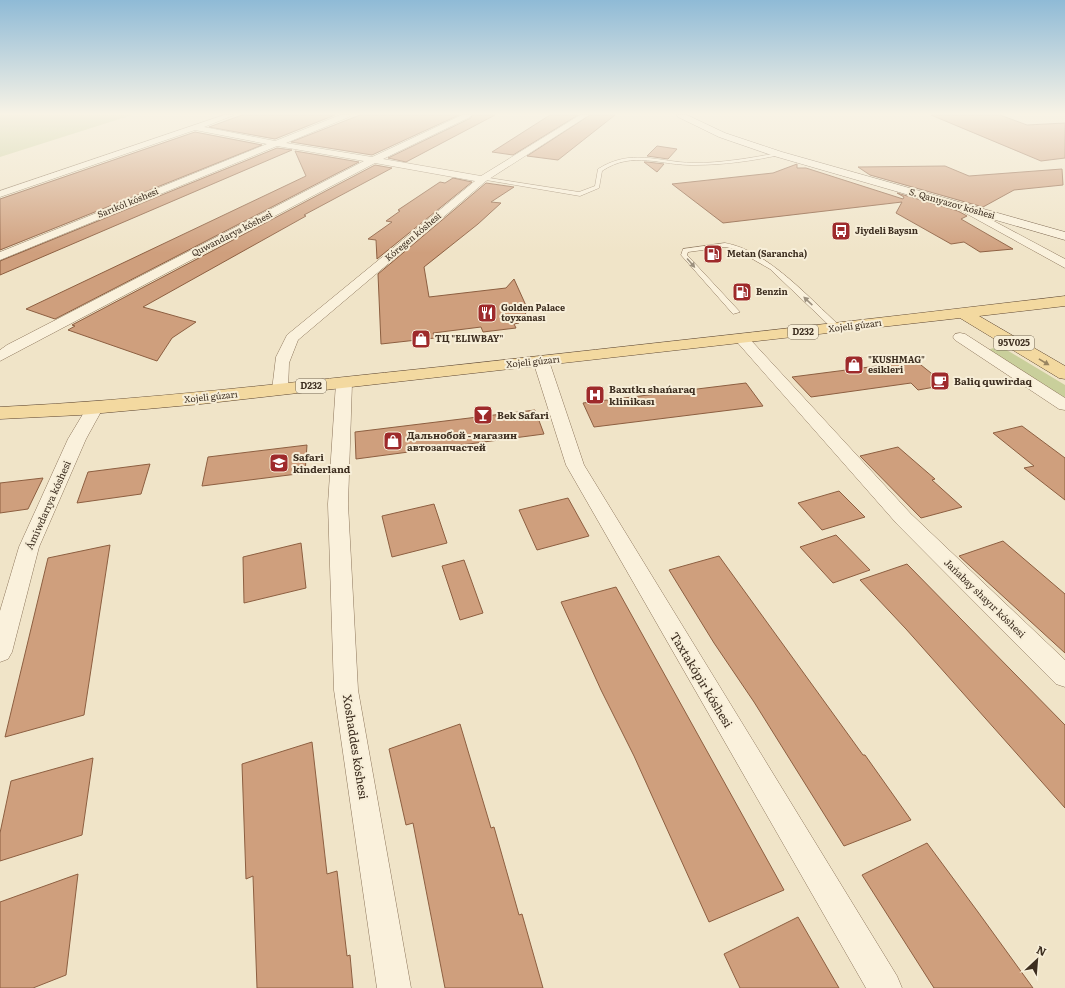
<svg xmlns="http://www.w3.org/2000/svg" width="1065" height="988" viewBox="0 0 1065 988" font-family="Literata,serif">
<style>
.green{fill:#c9cf9b}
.building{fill:#cf9f7d;stroke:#8d5f41}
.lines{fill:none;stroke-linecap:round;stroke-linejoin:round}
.lane-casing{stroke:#8d765c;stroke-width:1}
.street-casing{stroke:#8d765c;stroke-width:1}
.secondary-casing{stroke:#6f573f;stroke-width:1}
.primary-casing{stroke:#5b4430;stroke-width:1}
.lane{fill:#faf1dc;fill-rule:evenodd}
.street{fill:#faf1dc;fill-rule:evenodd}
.secondary{fill:#faf1dc;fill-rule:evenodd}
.primary{fill:#f3d9a0;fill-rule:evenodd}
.oneway{fill:#9c907e}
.oneway2{fill:#988460}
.labels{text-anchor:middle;stroke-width:4;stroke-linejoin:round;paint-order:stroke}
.far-street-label{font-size:9px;fill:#3d2e20;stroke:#f7eed8}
.far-poi-label{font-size:9px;font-weight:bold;fill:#3d2e20;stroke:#f7eed8;text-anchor:start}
.shield{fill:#f7eed8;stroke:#756857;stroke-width:1}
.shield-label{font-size:9px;font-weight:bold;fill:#3d2e20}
.poi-label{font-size:10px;font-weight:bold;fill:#3d2e20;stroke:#f7eed8;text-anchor:start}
.street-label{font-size:10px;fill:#3d2e20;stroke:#f7eed8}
.near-street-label{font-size:12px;fill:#3d2e20;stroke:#f7eed8}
</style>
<rect width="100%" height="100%" fill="#f0e4c8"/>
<!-- green -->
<g class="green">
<polygon points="0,115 132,115 0,157"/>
<polygon points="1000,346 1065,385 1065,399 987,350"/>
</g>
<!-- building -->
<g class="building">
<polygon points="242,115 335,115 275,139 209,127"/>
<polygon points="360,115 459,115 372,155 291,142"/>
<polygon points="472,115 495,115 406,162 388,158 471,118"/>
<polygon points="550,115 578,115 513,155 492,152"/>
<polygon points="590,115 615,115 558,160 527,156"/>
<polygon points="931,115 1000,115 1027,125 1065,123 1065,158 1041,161"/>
<polygon points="195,132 262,145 0,250 0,199"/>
<polygon points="657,146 677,149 668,159 647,156"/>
<polygon points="277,148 292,150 0,275 0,261"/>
<polygon points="295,151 359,162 55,319 26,309 306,176"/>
<polygon points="644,162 647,162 664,164 657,172"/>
<polygon points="797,164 797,168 806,168 903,199 904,197 897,193 958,211 967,216 961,219 1013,249 980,252 964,242 951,244 896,213 902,202 723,223 672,184 773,173"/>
<polygon points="375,165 392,168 304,215 306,216 143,307 196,322 172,338 157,361 68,330 75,326 72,325"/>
<polygon points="945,166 969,176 1062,169 1063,185 1014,190 983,207 870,175 858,167"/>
<polygon points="453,178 472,182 377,259 376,240 368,239 392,222 386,221 400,211 398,210 440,182 445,183"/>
<polygon points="486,183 514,187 491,202 501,203 478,224 424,267 429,297 506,288 514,279 528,310 519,323 514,324 516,328 483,332 481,327 433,333 435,338 381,344 378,274"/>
<polygon points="916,361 946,385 918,390 911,383 811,397 792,377"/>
<polygon points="746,383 763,406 594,427 583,403"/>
<polygon points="535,410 544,434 356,459 355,432"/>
<polygon points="1022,426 1065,458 1065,500 1024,468 1034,466 993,433"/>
<polygon points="307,445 305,473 202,486 208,457"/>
<polygon points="898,447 935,479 932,480 962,507 921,518 860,456"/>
<polygon points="150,464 141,494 77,503 88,472"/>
<polygon points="43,478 28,509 0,513 0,483"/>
<polygon points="839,491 865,517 822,530 798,503"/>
<polygon points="568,498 589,536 537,550 519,510"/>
<polygon points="434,504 447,543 392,557 382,516"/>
<polygon points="836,535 870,570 833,583 800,547"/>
<polygon points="1003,541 1065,594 1065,653 959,556"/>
<polygon points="301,543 306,588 244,603 243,557"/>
<polygon points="110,545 84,715 5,737 48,558"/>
<polygon points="719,556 863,755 865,755 911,820 844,846 754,702 714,643 669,570"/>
<polygon points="464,560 483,613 460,620 442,566"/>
<polygon points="907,564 1065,725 1065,808 906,629 860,580"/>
<polygon points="616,587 784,890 709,922 634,756 601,690 561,602"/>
<polygon points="460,724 491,828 494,827 519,915 522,914 543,988 445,988 413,823 406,825 389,749"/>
<polygon points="312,742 327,874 337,871 347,956 350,955 353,988 257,988 253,876 246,879 242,764"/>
<polygon points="93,758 82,835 0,861 0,833 11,781"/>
<polygon points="927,843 978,912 1033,988 934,988 862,875"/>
<polygon points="78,874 66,975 33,988 0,988 0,902"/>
<polygon points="798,917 839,988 740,988 724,954"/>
</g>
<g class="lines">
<defs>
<g id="lane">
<path d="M778 153 780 155C752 161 723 165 695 165 661 166 633 150 602 171L599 188 580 196 480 179 483 177 579 192 595 186 598 169C631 148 658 162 693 163 722 163 750 158 778 153Z"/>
<path d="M725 243C767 250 809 298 840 326V330H834L770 269 735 249 725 247 688 252 687 255 740 312 733 314 681 255 683 249Z"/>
</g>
<g id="street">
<polygon points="224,115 234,115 204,127 275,141 340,115 350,115 349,117 286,143 372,157 462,115 471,115 470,117 383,159 481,176 580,115 589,115 486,181 298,340 289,363 288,390 286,393 274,393 272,390 276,357 287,335 475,181 375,163 0,361 0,350 7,345 364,161 277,146 0,260 0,252 267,144 195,130 0,197 0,191"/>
<polygon points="962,204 1065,259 1065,268 958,209 957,207 958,205"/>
<polygon points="960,333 965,334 1065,398 1065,410 1059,409 955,340 953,337 955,334"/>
<polygon points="742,335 747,336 911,514 1065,660 1065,687 1056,684 897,524 737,342 735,339 737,336"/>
<polygon points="541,356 546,358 549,361 584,465 897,976 902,988 866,988 566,465 533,361 536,358"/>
<polygon points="344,378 350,380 352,383 348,504 358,690 411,988 377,988 334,690 328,504 336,383 338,380"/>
<polygon points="95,403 101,404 103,408 86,439 39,547 12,652 8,659 0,662 0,611 19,547 68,439 89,404"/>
</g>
<polygon id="secondary" points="677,115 687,115 725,133 782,152 1065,232 1065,240 774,156 719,137 678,117"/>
<path id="primary" d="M1065 296V306L979 316 1065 366V379L1059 378 960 318 201 404 80 415 0 419V407C147 400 293 382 439 367 648 344 857 321 1065 296Z"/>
</defs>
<!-- lane casing -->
<use href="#lane" class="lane-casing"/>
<!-- street casing -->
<use href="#street" class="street-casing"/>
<!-- secondary casing -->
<use href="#secondary" class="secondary-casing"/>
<!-- primary casing -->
<use href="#primary" class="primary-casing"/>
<!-- lane -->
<use href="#lane" class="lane"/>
<!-- street -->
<use href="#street" class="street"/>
<!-- secondary -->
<use href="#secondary" class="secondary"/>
<!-- primary -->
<use href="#primary" class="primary"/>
</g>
<!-- one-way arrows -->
<defs><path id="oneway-solid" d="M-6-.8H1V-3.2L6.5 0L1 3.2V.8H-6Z"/></defs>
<g class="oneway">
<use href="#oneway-solid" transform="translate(691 263) rotate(49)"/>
<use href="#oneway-solid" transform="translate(808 301) rotate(-137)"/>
</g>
<use class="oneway2" href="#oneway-solid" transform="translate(1044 362) rotate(31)"/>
<!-- sky -->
<linearGradient id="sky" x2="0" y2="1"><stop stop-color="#8fbad6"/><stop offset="0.45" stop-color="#f8f3e6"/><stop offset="1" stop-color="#f8f3e6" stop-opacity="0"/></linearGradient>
<rect width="1065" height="253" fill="url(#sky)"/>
<!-- icons -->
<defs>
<symbol id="bus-square" viewBox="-11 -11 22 22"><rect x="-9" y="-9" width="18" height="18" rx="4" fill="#9e2a2b" stroke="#f7eed8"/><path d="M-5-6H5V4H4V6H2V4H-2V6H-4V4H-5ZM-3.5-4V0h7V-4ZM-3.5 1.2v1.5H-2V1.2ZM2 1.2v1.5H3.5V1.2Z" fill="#fff"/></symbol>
<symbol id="fuel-square" viewBox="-11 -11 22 22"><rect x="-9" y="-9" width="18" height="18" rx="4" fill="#9e2a2b" stroke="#f7eed8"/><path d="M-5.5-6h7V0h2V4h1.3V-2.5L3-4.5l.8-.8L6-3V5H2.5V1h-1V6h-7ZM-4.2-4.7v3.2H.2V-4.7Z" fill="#fff"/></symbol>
<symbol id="restaurant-square" viewBox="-11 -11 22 22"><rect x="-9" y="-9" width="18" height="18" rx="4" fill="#9e2a2b" stroke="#f7eed8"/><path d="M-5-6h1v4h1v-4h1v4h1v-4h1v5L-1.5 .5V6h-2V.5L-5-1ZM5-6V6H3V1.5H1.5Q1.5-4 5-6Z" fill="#fff"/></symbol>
<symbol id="shop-square" viewBox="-11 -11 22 22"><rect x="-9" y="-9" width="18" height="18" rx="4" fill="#9e2a2b" stroke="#f7eed8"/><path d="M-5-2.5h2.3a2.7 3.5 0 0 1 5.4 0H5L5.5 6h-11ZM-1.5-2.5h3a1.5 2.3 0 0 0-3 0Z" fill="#fff"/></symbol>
<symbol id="cafe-square" viewBox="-11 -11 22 22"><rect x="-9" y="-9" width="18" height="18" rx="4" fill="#9e2a2b" stroke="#f7eed8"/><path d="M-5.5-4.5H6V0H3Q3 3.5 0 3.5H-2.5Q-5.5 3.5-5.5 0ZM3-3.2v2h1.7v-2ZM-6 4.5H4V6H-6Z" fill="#fff"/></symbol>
<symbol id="hospital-square" viewBox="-11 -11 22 22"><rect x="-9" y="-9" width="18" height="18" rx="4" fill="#9e2a2b" stroke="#f7eed8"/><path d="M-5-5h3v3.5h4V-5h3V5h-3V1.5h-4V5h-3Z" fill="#fff"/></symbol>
<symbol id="bar-square" viewBox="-11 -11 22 22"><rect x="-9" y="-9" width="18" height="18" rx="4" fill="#9e2a2b" stroke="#f7eed8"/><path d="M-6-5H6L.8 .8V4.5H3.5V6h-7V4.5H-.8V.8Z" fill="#fff"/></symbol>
<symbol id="school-square" viewBox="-11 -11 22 22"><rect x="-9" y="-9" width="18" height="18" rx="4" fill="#9e2a2b" stroke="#f7eed8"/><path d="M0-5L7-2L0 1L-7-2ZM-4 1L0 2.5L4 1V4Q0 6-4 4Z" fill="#fff"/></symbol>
</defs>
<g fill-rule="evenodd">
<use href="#bus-square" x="830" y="220" width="22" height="22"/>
<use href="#fuel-square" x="702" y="243" width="22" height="22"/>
<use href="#fuel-square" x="731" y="281" width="22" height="22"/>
<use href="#restaurant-square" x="476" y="302" width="22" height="22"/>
<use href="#shop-square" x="410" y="328" width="22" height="22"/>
<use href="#shop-square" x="843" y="354" width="22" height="22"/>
<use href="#cafe-square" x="929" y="370" width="22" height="22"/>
<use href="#hospital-square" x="584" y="384" width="22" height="22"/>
<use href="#bar-square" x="472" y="404" width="22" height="22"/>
<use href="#shop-square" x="382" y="430" width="22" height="22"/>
<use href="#school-square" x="268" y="452" width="22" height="22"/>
</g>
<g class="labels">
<!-- far-street labels -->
<g class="far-street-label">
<text transform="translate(128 203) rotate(-22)" y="3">Sarıkól kóshesi</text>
<text transform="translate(952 204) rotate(16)" y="3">S. Qanıyazov kóshesi</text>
<text transform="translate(232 234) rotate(-27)" y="3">Quwandarya kóshesi</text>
<text transform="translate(413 237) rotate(-40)" y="3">Kóregen kóshesi</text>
<text transform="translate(855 326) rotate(-7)" y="3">Xojeli gúzarı</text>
<text transform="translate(533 362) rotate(-6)" y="3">Xojeli gúzarı</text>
<text transform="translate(211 397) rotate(-6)" y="3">Xojeli gúzarı</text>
</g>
<!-- far-poi labels -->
<g class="far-poi-label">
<text x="855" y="234">Jiydeli Baysın</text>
<text x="727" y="257">Metan (Sarancha)</text>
<text x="756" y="295">Benzin</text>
<text x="501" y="311">Golden Palace<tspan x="501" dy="10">toyxanası</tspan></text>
<text x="435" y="342">ТЦ "ELIWBAY"</text>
<text x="868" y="363">"KUSHMAG"<tspan x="868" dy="10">esikleri</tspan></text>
</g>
<!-- shield labels -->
<g class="shield">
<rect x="788" y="325" width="30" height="14" rx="3"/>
<rect x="994" y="336" width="40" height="14" rx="3"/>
<rect x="296" y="379" width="30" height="14" rx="3"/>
</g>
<g class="shield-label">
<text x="803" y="335">D232</text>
<text x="1014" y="346">95V025</text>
<text x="311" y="389">D232</text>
</g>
<!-- poi labels -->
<g class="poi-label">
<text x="954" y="385">Baliq quwirdaq</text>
<text x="609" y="393">Baxıtkı shańaraq<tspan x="609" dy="12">klinikası</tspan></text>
<text x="497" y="419">Bek Safari</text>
<text x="407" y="439">Дальнобой - магазин<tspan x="407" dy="12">автозапчастей</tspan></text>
<text x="293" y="461">Safari<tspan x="293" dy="12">kinderland</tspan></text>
</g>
<!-- street labels -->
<g class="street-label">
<text transform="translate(48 505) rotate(-66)" y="4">Ámiwdarıya kóshesi</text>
<text transform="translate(985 598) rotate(44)" y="4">Jańabay shayır kóshesi</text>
</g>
<!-- near-street labels -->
<g class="near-street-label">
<text transform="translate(701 680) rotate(59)" y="4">Taxtakópir kóshesi</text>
<text transform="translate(355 747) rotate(81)" y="4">Xoshaddes kóshesi</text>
</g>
</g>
<!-- north arrow -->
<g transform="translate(1037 960) rotate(26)" stroke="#f7eed8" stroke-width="3" paint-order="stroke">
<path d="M0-3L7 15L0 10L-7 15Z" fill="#3d2e20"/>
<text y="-6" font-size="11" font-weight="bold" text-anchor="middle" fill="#3d2e20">N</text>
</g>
</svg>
